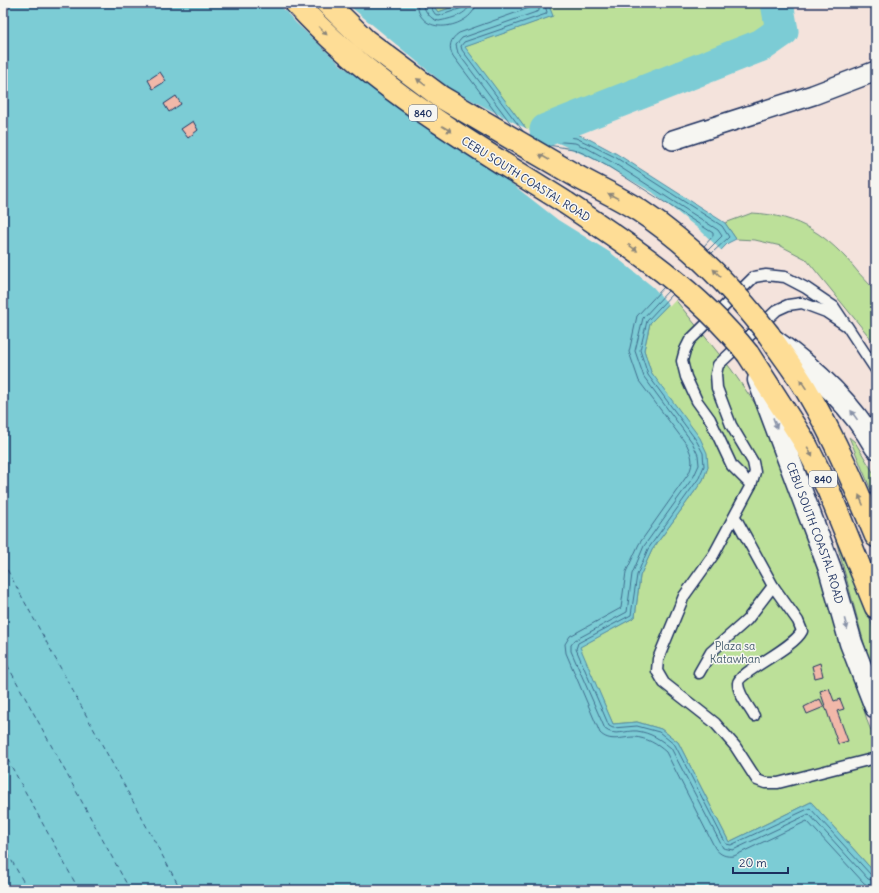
<svg xmlns="http://www.w3.org/2000/svg" width="879" height="893" viewBox="0 0 879 893" font-family="Delius,sans-serif">
<style>
.green{fill:#bce099;stroke:#6c887c}
.water{fill:#7bccd5;stroke:#558da5}
.pier{fill:#f4e3dc}
.lines{fill:none;stroke-linecap:round;stroke-linejoin:round}
.shore{stroke:#416e8e;stroke-width:1}
.river{stroke:#7bccd5;stroke-width:33}
.ferry{stroke:#33567c;stroke-width:1;stroke-dasharray:5 4;stroke-linecap:butt}
.building{fill:#f1b8a9;stroke:#1b2f5e}
.lane-casing{stroke:#1b2f5e;stroke-width:13}
.street-casing{stroke:#1b2f5e;stroke-width:22}
.secondary-casing{stroke:#1b2f5e;stroke-width:25}
.highway-casing{stroke:#1b2f5e;stroke-width:25}
.lane{stroke:#f6f6f2;stroke-width:10}
.street{stroke:#f6f6f2;stroke-width:19}
.secondary{stroke:#f6f6f2;stroke-width:22}
.highway{stroke:#fedd96;stroke-width:22}
.highway-bridge-casing{stroke:#1b2f5e;stroke-width:25;stroke-linecap:butt}
.highway-bridge{stroke:#fedd96;stroke-width:22}
.oneway{fill:#8c867a}
.oneway2{fill:#8892a8}
.labels{text-anchor:middle;stroke-width:3;stroke-linejoin:round;paint-order:stroke}
.shield{fill:#f6f6f2;stroke:#5d6b8a;stroke-width:1}
.shield-label{font-size:10px;font-weight:bold;fill:#1b2f5e}
.street-label{font-size:11px;fill:#1b2f5e;stroke:#f6f6f2}
.park-label{font-size:11px;fill:#435b6d;stroke:#f6f6f2}
</style>
<rect width="100%" height="100%" fill="#f4e3dc"/>
<filter id="ink" filterUnits="userSpaceOnUse"><feTurbulence type="fractalNoise" baseFrequency=".025" numOctaves="2"/><feDisplacementMap in="SourceGraphic" scale="8" xChannelSelector="R" yChannelSelector="G"/><feConvolveMatrix kernelMatrix="1 2 1 2 8 2 1 2 1" color-interpolation-filters="sRGB"/></filter>
<g filter="url(#ink)">
<!-- green -->
<g class="green">
<polygon points="431,3 466,3 438,12"/>
<polygon points="548,3 768,3 776,31 528,131 464,47 552,16"/>
<path d="M752 213C799 215 829 236 858 272 863 278 872 286 876 293 879 300 876 336 876 345L806 259 781 246 755 240 736 239 725 223Z"/>
<polygon points="674,298 731,369 756,405 791,476 868,723 876,743 876,874 811,802 729,842 678,742 661,729 637,722 613,724 579,647 635,617 640,576 652,550 703,480 708,467 651,372 644,350 650,323"/>
<polygon points="849,437 855,442 876,477 876,502"/>
<polygon points="825,500 876,635 876,679 867,654"/>
</g>
<!-- water -->
<polygon class="water" points="3,3 431,3 438,12 466,3 548,3 553,16 465,47 528,131 546,130 577,134 591,140 617,154 725,223 736,239 728,243 650,323 644,350 651,372 700,438 707,453 708,467 703,480 652,550 640,576 635,617 580,647 613,724 637,722 661,729 678,742 729,842 811,802 876,874 876,890 3,890"/>
<!-- pier -->
<polygon class="pier" points="278,3 346,3 449,88 517,124 595,160 652,192 701,231 722,251 670,306 653,287 611,253 558,220 489,166 421,125 341,65 296,23"/>
<g class="lines">
<!-- shore -->
<g class="shore">
<path d="M417 3C419 41 475 26 476 3"/>
<path d="M423 3C424 11 431 20 439 21 449 19 469 15 470 3"/>
<polyline points="428,3 435,14 439,16 462,8 464,3"/>
<path d="M499 117 453 56C448 47 450 39 459 33L532 7 533 3"/>
<polyline points="512,125 458,53 456,45 462,38 539,11 539,3"/>
<polyline points="523,131 462,50 461,46 464,42 546,14 547,12 544,3"/>
<polyline points="530,135 546,134 576,138 589,144 615,157 722,226 729,237 712,253"/>
<polyline points="538,140 575,143 587,148 612,162 718,230 722,236 708,250"/>
<polyline points="548,145 573,149 585,154 609,167 713,233 713,236 704,246"/>
<path d="M664 287 637 316 629 352 639 381 687 445C692 456 694 462 689 473L639 544 626 572 621 608 570 636 565 644 566 653 600 733C610 743 622 737 634 737 647 738 657 744 666 752L715 848C720 855 726 857 734 856L807 821 864 883 869 886 876 887"/>
<path d="M668 291 643 318 635 351 644 377 692 442 698 455 699 465 694 476 644 546 632 574 627 612 575 640 571 645V651L605 729C614 737 626 730 637 731 651 733 660 739 671 748L723 848 733 850 809 814 868 879 876 881"/>
<polyline points="672,294 647,321 640,350 648,375 696,440 703,453 704,466 699,478 648,549 637,575 631,615 578,643 576,649 609,726 613,728 637,726 659,732 675,745 726,844 731,845 810,808 871,875 876,876"/>
</g>
<!-- river -->
<polyline class="river" points="546,130 762,45 782,31 777,3"/>
<!-- ferry -->
<g class="ferry">
<polyline points="3,562 181,890"/>
<polyline points="3,657 130,890"/>
<polyline points="3,751 79,890"/>
<polyline points="3,845 28,890"/>
</g>
</g>
<!-- building -->
<g class="building">
<polygon points="160,72 166,81 153,89 148,80"/>
<polygon points="176,96 181,104 169,112 164,104"/>
<polygon points="193,121 198,130 188,138 181,129"/>
<polygon points="820,663 823,676 815,678 812,666"/>
<polygon points="829,688 834,701 840,699 844,709 837,711 848,741 838,744 820,691"/>
<polygon points="820,699 824,707 807,714 804,707"/>
</g>
<g class="lines">
<defs>
<g id="lane">
<polyline points="876,370 847,326 826,312 802,303 788,305 777,310 718,365 716,374 717,388 731,425 753,462 755,472 751,485 714,554 684,596 658,659 657,671 664,683 715,723 735,746 757,780 765,783 778,783 876,758"/>
<polyline points="751,485 732,466 710,419 697,401 686,377 682,361 685,350 690,340 754,277 766,275 785,277 806,288 834,307 844,322"/>
<polyline points="699,673 711,652 747,620 773,586 735,517"/>
<path d="M754 716C749 707 738 694 738 683 739 672 793 649 802 631L798 621 773 586"/>
</g>
<polyline id="street" points="673,140 813,95 876,71"/>
<g id="secondary">
<path d="M774 341C815 370 851 403 876 447"/>
<path id="s1" d="M759 380 830 569 851 643 876 707"/>
</g>
<g id="highway">
<path d="M296 3C372 87 471 143 566 203"/>
<polyline points="327,3 365,40 441,97 578,177"/>
<path d="M769 335C782 355 797 373 808 393 835 439 856 488 876 536"/>
<polyline points="748,354 804,441 828,489 876,607"/>
</g>
</defs>
<!-- lane casing -->
<use href="#lane" class="lane-casing"/>
<!-- street casing -->
<use href="#street" class="street-casing"/>
<!-- secondary casing -->
<use href="#secondary" class="secondary-casing"/>
<!-- highway casing -->
<use href="#highway" class="highway-casing"/>
<!-- lane -->
<use href="#lane" class="lane"/>
<!-- street -->
<use href="#street" class="street"/>
<!-- secondary -->
<use href="#secondary" class="secondary"/>
<!-- highway -->
<use href="#highway" class="highway"/>
<defs>
<g id="highway-bridge">
<path d="M578 177C598 188 620 198 640 211 690 244 732 287 769 335"/>
<path d="M566 203C632 247 698 291 748 354"/>
</g>
</defs>
<!-- highway-bridge casing -->
<use href="#highway-bridge" class="highway-bridge-casing"/>
<!-- highway-bridge -->
<use href="#highway-bridge" class="highway-bridge"/>
</g>
<!-- one-way arrows -->
<defs><path id="oneway-solid" d="M-6-.8H1V-3.2L6.5 0L1 3.2V.8H-6Z"/></defs>
<g class="oneway">
<use href="#oneway-solid" transform="translate(323 31) rotate(45)"/>
<use href="#oneway-solid" transform="translate(421 82) rotate(-143)"/>
<use href="#oneway-solid" transform="translate(447 129) rotate(32)"/>
<use href="#oneway-solid" transform="translate(544 157) rotate(-150)"/>
<use href="#oneway-solid" transform="translate(613 196) rotate(-152)"/>
<use href="#oneway-solid" transform="translate(633 248) rotate(36)"/>
<use href="#oneway-solid" transform="translate(717 273) rotate(-135)"/>
<use href="#oneway-solid" transform="translate(803 384) rotate(-124)"/>
<use href="#oneway-solid" transform="translate(810 452) rotate(63)"/>
<use href="#oneway-solid" transform="translate(861 500) rotate(-113)"/>
</g>
<g class="oneway2">
<use href="#oneway-solid" transform="translate(854 415) rotate(-125)"/>
<use href="#oneway-solid" transform="translate(775 423) rotate(70)"/>
<use href="#oneway-solid" transform="translate(846 624) rotate(74)"/>
</g>
</g>
<g class="labels">
<!-- shield labels -->
<g class="shield">
<rect x="409" y="105" width="28" height="16" rx="3"/>
<rect x="809" y="471" width="28" height="16" rx="3"/>
</g>
<g class="shield-label">
<text x="423" y="117">840</text>
<text x="823" y="483">840</text>
</g>
<!-- street labels -->
<g class="street-label">
<text transform="translate(526 179) rotate(32)" y="4">CEBU SOUTH COASTAL ROAD</text>
<text dy="4" stroke="none"><textPath href="#s1" startOffset="163">CEBU SOUTH COASTAL ROAD</textPath></text>
</g>
<!-- park labels -->
<g class="park-label">
<text x="735" y="650">Plaza sa<tspan x="735" dy="13">Katawhan</tspan></text>
</g>
</g>
<!-- margin -->
<rect width="879" height="893" fill="none" stroke="#f6f6f2" stroke-width="16"/>
<rect x="8" y="8" width="863" height="877" fill="none" stroke="#1b2f5e" stroke-width="1.5" filter="url(#ink)"/>
<!-- scale -->
<path d="M733 867v6h55v-6" fill="none" stroke="#1b2f5e" stroke-width="2"/>
<text x="739" y="867" font-size="12" fill="#1b2f5e" stroke="#f6f6f2" stroke-width="3" paint-order="stroke">20 m</text>
</svg>
